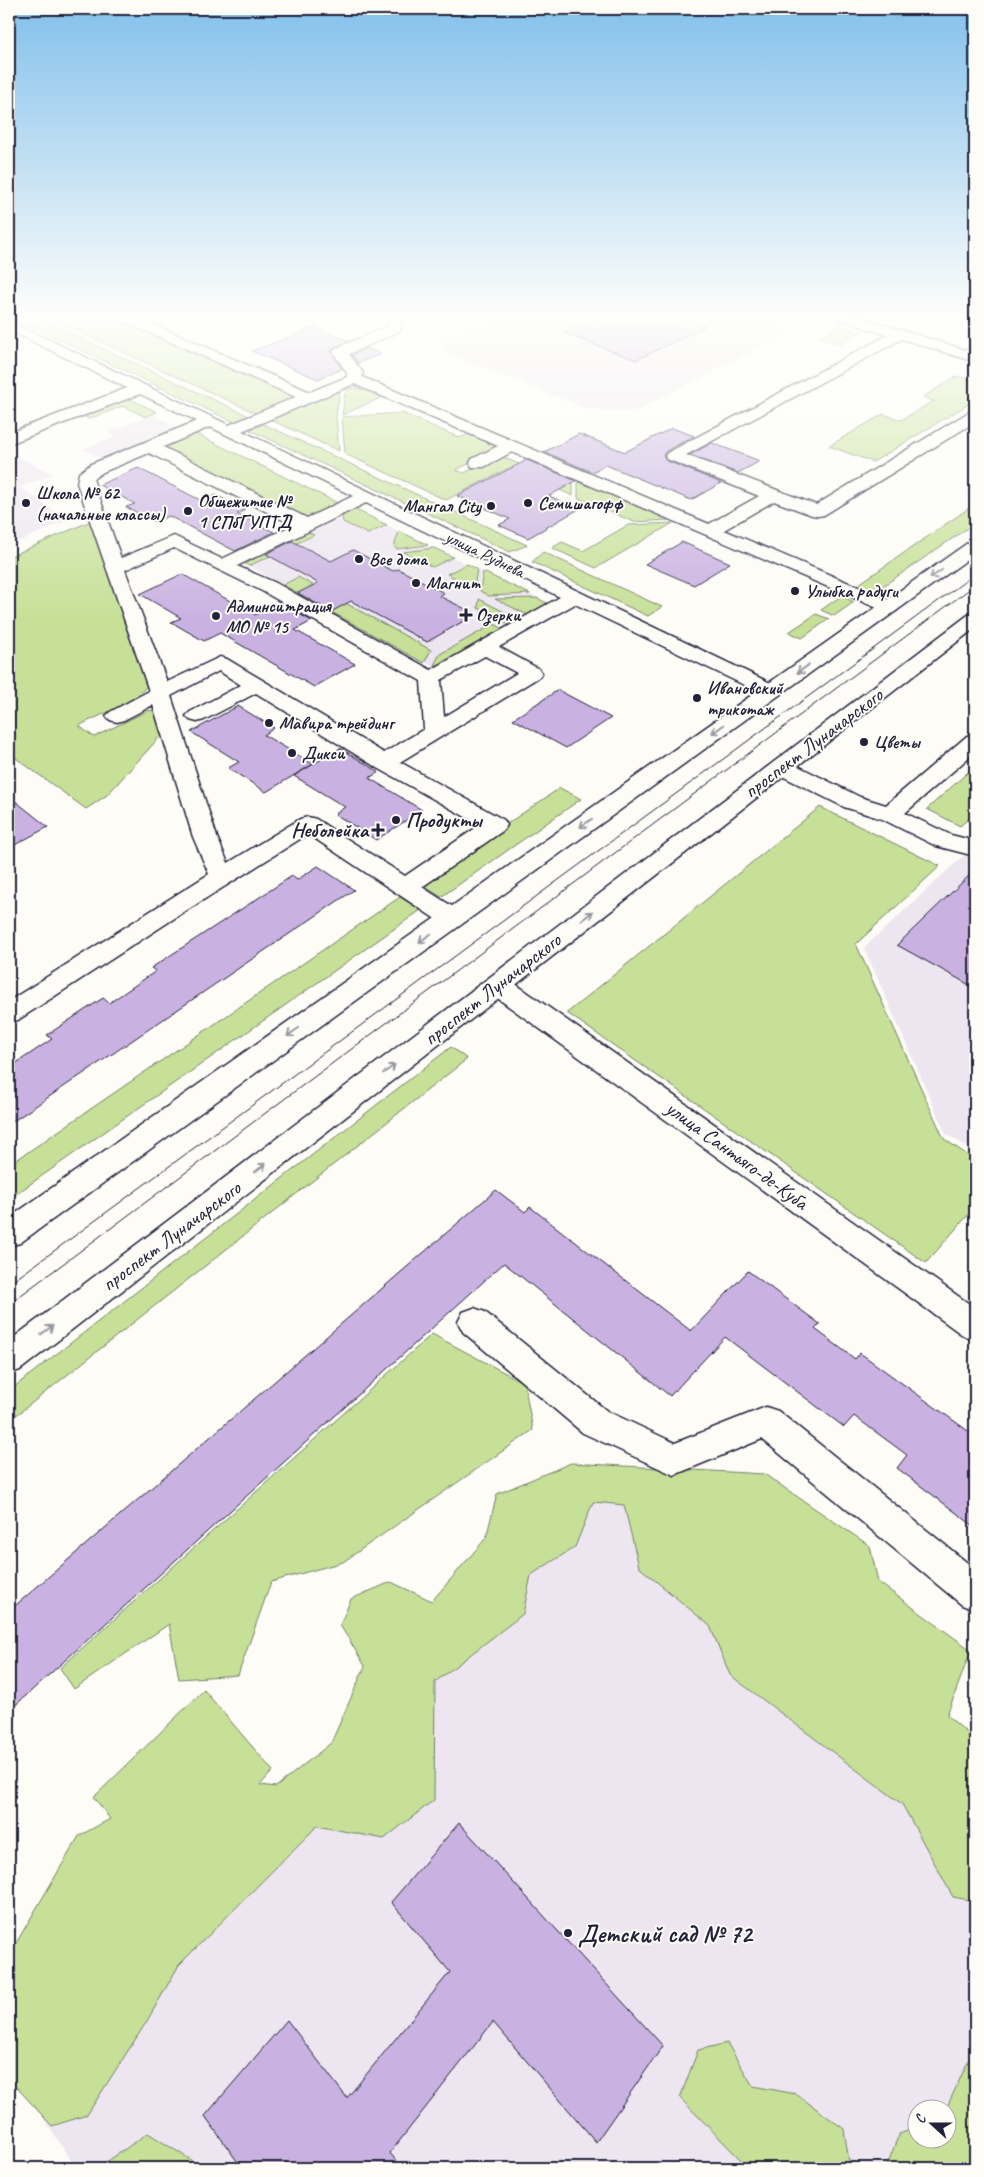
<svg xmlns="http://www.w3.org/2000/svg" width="984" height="2177" viewBox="0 0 984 2177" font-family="Caveat,sans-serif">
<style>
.built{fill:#ede6f0;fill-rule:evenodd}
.green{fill:#c6e097;stroke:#748169}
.building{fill:#c9b2e1;stroke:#22223b}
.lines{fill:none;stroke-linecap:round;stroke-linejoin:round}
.minor-casing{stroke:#22223b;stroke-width:3}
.major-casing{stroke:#22223b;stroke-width:3}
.minor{fill:#fdfcf7;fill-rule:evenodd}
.major{fill:#fdfcf7;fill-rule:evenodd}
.tram{stroke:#22223b;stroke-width:1}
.oneway{stroke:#9a9aa2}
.poi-dot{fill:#22223b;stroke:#fdfcf7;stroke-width:2}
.labels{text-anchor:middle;stroke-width:4;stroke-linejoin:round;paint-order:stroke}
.far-poi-label{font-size:18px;font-weight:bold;fill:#22223b;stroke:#fdfcf7;text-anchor:start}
.far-street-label{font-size:18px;fill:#22223b;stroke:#fdfcf7}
.street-label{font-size:21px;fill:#22223b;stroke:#fdfcf7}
.poi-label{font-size:21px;font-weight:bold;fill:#22223b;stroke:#fdfcf7;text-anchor:start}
.near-poi-label{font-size:25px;font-weight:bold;fill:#22223b;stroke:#fdfcf7;text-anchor:start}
</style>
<rect width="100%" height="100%" fill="#fdfcf7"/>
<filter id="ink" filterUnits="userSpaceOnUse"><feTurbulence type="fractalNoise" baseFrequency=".02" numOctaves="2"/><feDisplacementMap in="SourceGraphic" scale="10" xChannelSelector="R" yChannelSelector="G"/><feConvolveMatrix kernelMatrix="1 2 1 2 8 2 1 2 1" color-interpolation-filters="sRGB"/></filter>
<g filter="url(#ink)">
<!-- built -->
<g class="built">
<polygon points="497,316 778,316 782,317 790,332 635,411 588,409 441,351 445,338"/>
<polygon points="152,415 185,431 108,462 84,449 115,437 107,432"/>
<polygon points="9,452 53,474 20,487 67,520 9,546"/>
<polygon points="352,508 549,604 440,665 434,665 424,663 242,562"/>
<polygon points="975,845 975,1152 946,1134 864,948"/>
<path d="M601 1468 975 1785V2168H76L20 2082ZM916 2110H946V2140H916Z"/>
</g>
<!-- green -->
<g class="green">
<polygon points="44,316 115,316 298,397 258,414"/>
<polygon points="36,322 46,322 251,417 236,423 28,325"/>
<polygon points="840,326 862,332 841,344 819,337"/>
<polygon points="957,376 975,382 975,400 873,462 829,446 883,414 901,420 934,401 923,397"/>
<polygon points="346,388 365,389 383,397 342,415"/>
<polygon points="340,390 336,416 339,451 271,420"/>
<polygon points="124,396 157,412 146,417 123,406 89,419 79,414"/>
<polygon points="402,413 460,438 469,434 501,448 456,470 464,473 500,456 537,472 546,467 573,479 573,496 509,468 446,500 345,454 342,417"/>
<polygon points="263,424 527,545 510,552 250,430"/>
<polygon points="194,433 340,504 304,521 158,447"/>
<polygon points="578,481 669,520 634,522 578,498"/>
<polygon points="975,504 975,523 873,593 856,586"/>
<polygon points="352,508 387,525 368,534 343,522 342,517"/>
<path d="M93 520 148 684C133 706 101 713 79 726L94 737 149 710 156 711 165 731 107 795 86 809 9 753V557Z"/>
<polygon points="673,523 596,568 552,548 562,542 583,551 628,525"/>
<polygon points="305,530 314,535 249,566 242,562"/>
<polygon points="399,531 428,545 397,549 394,547"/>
<polygon points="434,548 453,557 433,567 403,552"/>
<polygon points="543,552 662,607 648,616 532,562"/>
<polygon points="467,564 477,569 474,588 447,574"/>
<polygon points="483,572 530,594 489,596 480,591"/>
<polygon points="298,577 431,650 424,663 283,585"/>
<polygon points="841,596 854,602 834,616 821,610"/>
<polygon points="537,598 549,604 528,615 495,599"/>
<polygon points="479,599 520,620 511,625 478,608"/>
<polygon points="816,614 829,619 802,638 789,632"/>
<polygon points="494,624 504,629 440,665 434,665 440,654"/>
<polygon points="975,766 975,815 973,815 960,826 927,809"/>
<polygon points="560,788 581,799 441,897 426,887 424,882 427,878"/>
<polygon points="820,807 940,866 856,944 944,1139 975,1160 975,1207 926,1263 567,1013"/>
<polygon points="400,897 421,910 9,1199 9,1165"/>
<polygon points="451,1047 467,1059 9,1421 9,1391"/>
<polygon points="432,1334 524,1383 533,1430 343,1562 271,1582 238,1675 179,1679 169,1624 74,1689 60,1668"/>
<polygon points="571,1463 764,1474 870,1546 878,1582 971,1650 947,1715 975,1740 975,1901 953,1897 902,1804 730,1675 710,1626 639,1567 624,1505 593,1502 575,1547 531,1575 523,1614 435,1682 434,1800 384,1839 317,1826 179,1965 147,2021 87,2115 52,2126 9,2079 9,1955 79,1836 110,1819 94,1797 204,1690 273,1771 260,1785 276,1787 331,1743 365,1666 340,1625 351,1599 391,1582 432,1601 486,1538 497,1494"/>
<polygon points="727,2043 753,2086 796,2094 844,2129 850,2168 749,2168 680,2098 698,2050"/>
<polygon points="975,2046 975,2168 886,2168 899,2134 916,2128 916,2140 946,2140 946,2109"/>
<polygon points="148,2133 191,2160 192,2168 98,2168"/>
</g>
<!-- building -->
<g class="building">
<polygon points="602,316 674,316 706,326 636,360 563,333"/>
<polygon points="315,327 349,341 334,347 331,351 342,369 318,379 252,351"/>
<polygon points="367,348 381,354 358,363 352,355"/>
<polygon points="672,428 694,436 666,451 663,455 665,460 721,483 691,500 606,465 592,472 544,452 579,434 625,452"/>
<polygon points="712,443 760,461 738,473 690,455"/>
<polygon points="527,460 576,481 549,496 579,509 528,538 499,525 510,519 457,496"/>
<polygon points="138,468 202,501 216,495 245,510 237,514 274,532 235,551 169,516 155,522 126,507 135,504 99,485"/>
<polygon points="292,541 331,561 353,550 393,571 398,569 418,579 444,593 439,596 476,614 427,642 351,601 331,612 298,593 318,583 266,554"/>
<polygon points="682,542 730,563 694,585 645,564"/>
<polygon points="182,574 255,615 279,603 312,621 295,630 355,664 314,687 220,633 204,641 171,622 181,618 140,594"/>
<polygon points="558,690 611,718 566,748 513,719"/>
<polygon points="238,706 274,728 264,735 313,764 266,792 228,768 239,762 191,732"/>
<polygon points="340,748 379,772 369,778 422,810 376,840 335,814 345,807 294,776"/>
<polygon points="9,796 48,827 9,848"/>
<polygon points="318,866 354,890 9,1124 9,1068 52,1039 47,1035 103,998 109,1003 156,971 151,968 292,876 297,880"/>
<polygon points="975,870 975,988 897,945"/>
<polygon points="496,1190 525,1212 530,1207 691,1331 748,1271 820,1324 815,1329 855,1359 860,1353 975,1436 975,1527 897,1468 907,1455 854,1416 844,1427 725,1337 670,1396 504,1263 9,1711 9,1611"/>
<polygon points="459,1823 663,2046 596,2142 493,2022 390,2153 402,2168 242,2168 205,2116 287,2020 347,2098 450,1972 391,1902"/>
</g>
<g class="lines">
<defs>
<g id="minor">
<path d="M116 316H134L310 392 347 377V373L333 352 335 349 388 326 389 316H403L400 331 349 354 363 373 362 377 709 524 759 496 667 459 665 456 667 453 888 335 838 319 836 316H856L975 353V362L902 339 686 455 816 505 969 412 975 410V422L824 515 818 516 812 515 774 501 724 530 896 603 899 607 896 611 889 613 512 452 484 467H472L470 463 472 459 498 446 354 384 242 431 779 687 782 691 779 695 772 697 765 695 575 604 499 647 539 669 542 673 539 677 400 762 504 820 507 825 504 830 422 887 461 912 464 918 461 924 452 926 443 924 308 834 184 912 18 1020 9 1023V1001L209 874 193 837 153 705 124 720 117 722 110 720 106 716 110 712 149 691 77 483 79 473 91 464 197 421 140 394 9 444V433L127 388 9 330V321L229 425 296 397 118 319ZM210 427 353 496 307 518 163 447ZM149 453 293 525 222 559 174 536 121 558 93 479 103 472ZM366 503 560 597 431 670 276 583 237 566ZM174 548 262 591 421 681 424 729 384 753 227 659 220 657 167 682 125 570ZM485 656 517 673 444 717 441 680ZM219 671 241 685 190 712 186 716 190 720 197 722 204 720 256 693 376 767 480 825 405 876 316 819 308 817 300 819 228 863 217 837 171 696Z"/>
<polygon points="975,735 975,752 905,813 951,835 975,841 975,856 936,846 882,819 844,807 774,772 771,767 774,762 782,760 790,762 860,797 886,805 967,736"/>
<polygon points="498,976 507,978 975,1308 975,1340 964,1336 489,992 485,985 489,978"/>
<polygon points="474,1308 485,1312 607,1411 675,1443 766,1407 778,1411 975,1569 975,1610 962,1605 762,1439 674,1475 583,1433 463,1332 458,1322 463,1312"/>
</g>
<g id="major">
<polygon points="975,541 975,554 20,1243 9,1246 9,1218 969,542"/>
<polygon points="975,613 975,628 20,1370 9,1374 9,1341 968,615"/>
</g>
</defs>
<!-- minor casing -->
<use href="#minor" class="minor-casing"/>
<!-- major casing -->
<use href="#major" class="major-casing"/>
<!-- minor -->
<use href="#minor" class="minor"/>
<!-- major -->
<use href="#major" class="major"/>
<!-- tram -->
<g class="tram">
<polyline points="9,1284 975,574"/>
<polyline points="9,1304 975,585"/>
</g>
</g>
<!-- one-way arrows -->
<defs><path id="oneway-shaft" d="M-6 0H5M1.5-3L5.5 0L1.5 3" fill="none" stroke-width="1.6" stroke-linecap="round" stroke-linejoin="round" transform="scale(1.25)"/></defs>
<g class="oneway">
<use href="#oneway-shaft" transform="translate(936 574) rotate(145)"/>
<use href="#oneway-shaft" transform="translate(803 669) rotate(144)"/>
<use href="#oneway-shaft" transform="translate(718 729) rotate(145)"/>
<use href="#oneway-shaft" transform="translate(586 823) rotate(145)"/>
<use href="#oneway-shaft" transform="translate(587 916) rotate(-38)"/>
<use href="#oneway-shaft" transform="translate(425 938) rotate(145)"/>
<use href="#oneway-shaft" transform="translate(293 1032) rotate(145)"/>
<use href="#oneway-shaft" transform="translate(389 1069) rotate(-37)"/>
<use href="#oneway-shaft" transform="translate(260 1168) rotate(-37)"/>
<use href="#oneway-shaft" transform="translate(47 1330) rotate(-37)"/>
</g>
</g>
<!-- sky -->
<linearGradient id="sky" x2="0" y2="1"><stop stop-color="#83c0eb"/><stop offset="0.51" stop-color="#fefefb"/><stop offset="1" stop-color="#fefefb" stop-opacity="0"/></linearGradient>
<rect width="984" height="620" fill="url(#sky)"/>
<!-- markers -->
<g class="poi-dot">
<circle cx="26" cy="503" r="5"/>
<circle cx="528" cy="503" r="5"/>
<circle cx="491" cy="506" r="5"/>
<circle cx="188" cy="511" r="5"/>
<circle cx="359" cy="559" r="5"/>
<circle cx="416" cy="583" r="5"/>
<circle cx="795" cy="591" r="5"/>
<path d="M463.5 607.5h5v5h5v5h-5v5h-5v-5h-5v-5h5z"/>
<circle cx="216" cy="616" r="5"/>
<circle cx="697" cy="698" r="5"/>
<circle cx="269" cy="723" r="5"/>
<circle cx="864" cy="742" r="5"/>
<circle cx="292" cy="753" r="5"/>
<circle cx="396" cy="820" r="5"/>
<path d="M375.5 822.5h5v5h5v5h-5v5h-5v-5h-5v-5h5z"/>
<circle cx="568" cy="1933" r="5"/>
</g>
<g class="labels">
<!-- far-poi labels -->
<g class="far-poi-label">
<text x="36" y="499">Школа № 62<tspan x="36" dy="21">(начальные классы)</tspan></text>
<text x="198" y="507">Общежитие №<tspan x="198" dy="21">1 СПбГУПТД</tspan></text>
<text x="538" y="509">Семишагофф</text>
<text x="481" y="512" text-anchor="end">Мангал City</text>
<text x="369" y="565">Все дома</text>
<text x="426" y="589">Магнит</text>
<text x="805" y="597">Улыбка радуги</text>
<text x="226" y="612">Админситрация<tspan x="226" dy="21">МО № 15</tspan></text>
<text x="476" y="621">Озерки</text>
<text x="707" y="694">Ивановский<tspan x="707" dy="21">трикотаж</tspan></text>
<text x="279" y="729">Мавира трейдинг</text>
<text x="874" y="748">Цветы</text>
<text x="302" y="759">Дикси</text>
</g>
<!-- far-street labels -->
<g class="far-street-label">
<text transform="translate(485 554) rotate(26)" y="6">улица Руднева</text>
</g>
<!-- street labels -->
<g class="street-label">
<text transform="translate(813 743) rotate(-37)" y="7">проспект Луначарского</text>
<text transform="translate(492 989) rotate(-38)" y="7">проспект Луначарского</text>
<text transform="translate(737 1155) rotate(36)" y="7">улица Сантьяго-де-Куба</text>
<text transform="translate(171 1236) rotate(-37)" y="7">проспект Луначарского</text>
</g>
<!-- poi labels -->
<g class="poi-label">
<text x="406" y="827">Продукты</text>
<text x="368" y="837" text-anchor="end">Неболейка</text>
</g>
<!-- near-poi labels -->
<g class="near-poi-label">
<text x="578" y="1942">Детский сад № 72</text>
</g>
</g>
<!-- margin -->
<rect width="984" height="2177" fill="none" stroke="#fdfcf7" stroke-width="30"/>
<rect x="15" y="15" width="954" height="2147" fill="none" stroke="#22223b" stroke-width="2" filter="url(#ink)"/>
<!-- north arrow -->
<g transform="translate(932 2124) rotate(291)"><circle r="24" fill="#fdfcf7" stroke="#a5a5ac"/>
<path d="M0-4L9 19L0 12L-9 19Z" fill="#22223b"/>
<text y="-8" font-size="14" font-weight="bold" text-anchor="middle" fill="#22223b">С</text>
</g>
</svg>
